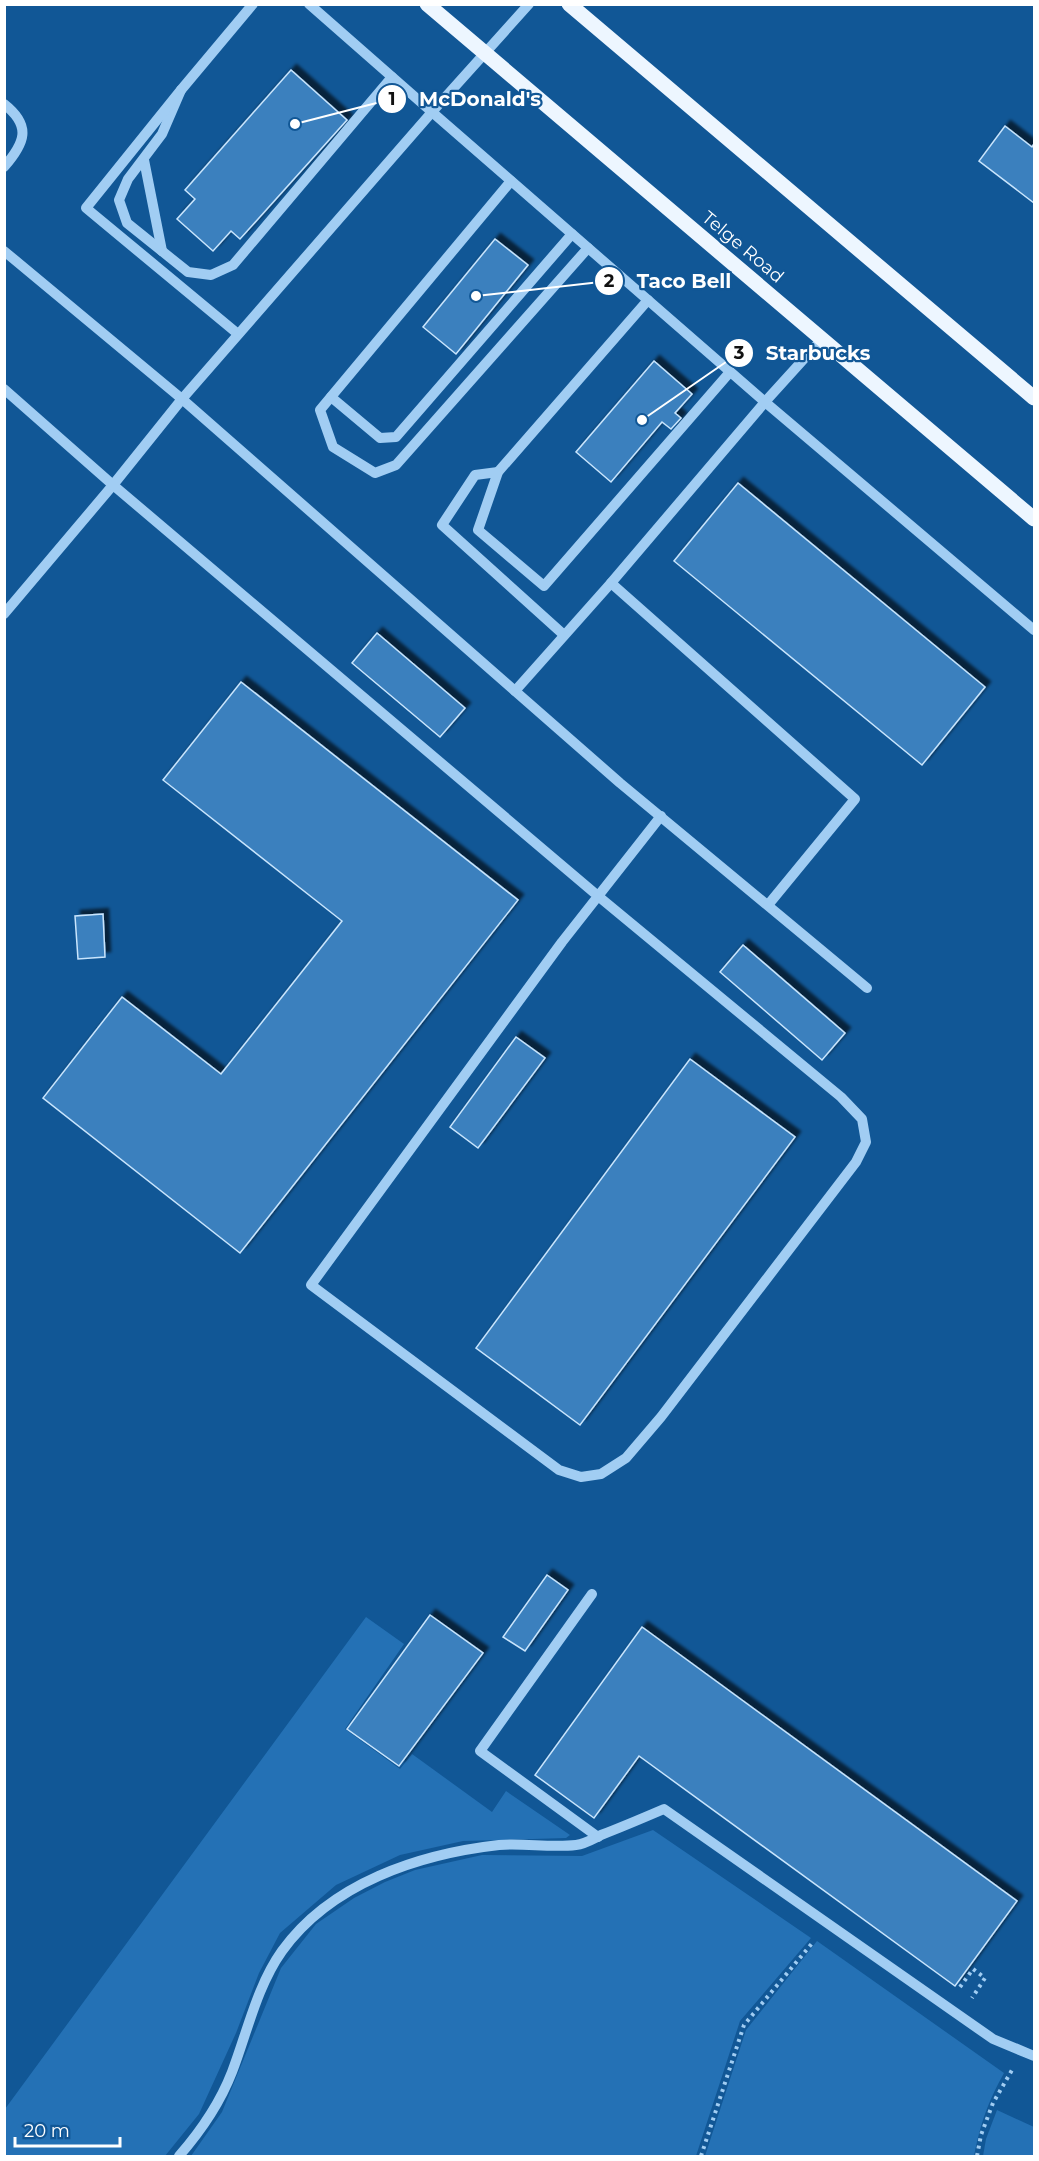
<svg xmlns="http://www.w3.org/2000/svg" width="1039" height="2161" viewBox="0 0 1039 2161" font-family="Montserrat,sans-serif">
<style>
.green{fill:#2471b5}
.building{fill:#3a80be;stroke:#c9e5fd;stroke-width:1.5;filter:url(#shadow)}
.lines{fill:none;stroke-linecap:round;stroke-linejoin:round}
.path{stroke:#a1cdf3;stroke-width:4;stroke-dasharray:3 4.5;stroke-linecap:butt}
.minor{stroke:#a1cdf3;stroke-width:10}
.major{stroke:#edf6ff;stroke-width:15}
.labels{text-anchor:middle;stroke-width:4.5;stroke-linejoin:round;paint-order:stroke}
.street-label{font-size:18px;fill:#fff;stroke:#115796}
.leader{fill:none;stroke:#fff;stroke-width:2}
.callout-dot{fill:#fff;stroke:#115796;stroke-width:2}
.mark-label{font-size:18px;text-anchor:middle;font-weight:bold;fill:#111}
.callout-label{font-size:20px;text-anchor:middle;font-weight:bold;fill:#fff;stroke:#115796;stroke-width:4.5;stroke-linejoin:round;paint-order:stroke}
</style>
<defs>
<filter id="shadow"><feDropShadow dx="5.5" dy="-5.5" stdDeviation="1.5" flood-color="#0009"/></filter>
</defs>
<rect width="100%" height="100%" fill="#115796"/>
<!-- green -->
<g class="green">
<polygon points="366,1617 404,1644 345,1729 400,1769 412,1754 492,1812 506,1791 570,1835 566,1838 463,1841 400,1855 336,1885 280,1933 259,1973 236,2033 199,2114 165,2156 5,2156 5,2109"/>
<polygon points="653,1830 811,1938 740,2021 696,2156 191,2156 222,2112 281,1968 316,1924 354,1898 385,1882 415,1870 482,1855 582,1856"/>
<path d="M817 1941 1004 2073C987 2104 981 2122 974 2156H705L746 2030Z"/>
<polygon points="997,2110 1034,2127 1034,2156 983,2156 986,2139"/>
</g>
<!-- building -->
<g class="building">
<polygon points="291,70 347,120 240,239 231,231 213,251 177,219 195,199 185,190"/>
<polygon points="1005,126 1032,147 1034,144 1034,203 979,161"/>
<polygon points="495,239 528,265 456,354 423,327"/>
<polygon points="654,361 692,394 675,413 681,418 671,429 662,422 611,482 576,452"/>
<polygon points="738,483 985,687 922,765 674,561"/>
<polygon points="377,633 465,708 440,737 352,663"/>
<polygon points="241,682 518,900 240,1253 43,1098 122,997 221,1074 342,921 163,780"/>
<polygon points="103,914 105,957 78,959 75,916"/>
<polygon points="743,945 845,1033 822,1060 720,972"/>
<polygon points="516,1037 545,1058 478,1148 450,1127"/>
<polygon points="690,1059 795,1137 580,1425 476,1348"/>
<polygon points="547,1575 568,1590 525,1651 503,1637"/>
<polygon points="430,1615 483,1653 399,1766 347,1729"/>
<polygon points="642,1627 1017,1901 955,1986 639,1756 594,1818 535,1775"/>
</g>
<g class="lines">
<!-- path -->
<g class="path">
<polyline points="960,1987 973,1969 985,1978 972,1998"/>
<polyline points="701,2156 744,2025 814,1941"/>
<polyline points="977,2156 981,2135 993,2103 1012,2070"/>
</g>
<!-- minor -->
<g class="minor">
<polyline points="309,4 432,112 182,399 620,783 867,988"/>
<polyline points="529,4 432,112 765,402 1034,630"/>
<polyline points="181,90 162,134 128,179 119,200 127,223 188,272 211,275 233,265 392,77"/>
<path d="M4 104C32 126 25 143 4 167"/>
<polyline points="144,160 162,251"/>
<polyline points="511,181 320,410 333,447 375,473 396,465 588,248"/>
<polyline points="4,251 182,399 113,485 4,614"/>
<polyline points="648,300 498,472 478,530 544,586 730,372"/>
<polyline points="238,334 86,208 181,90 253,4"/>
<path d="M4 389 113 485 598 896 841 1097 862 1119 866 1142 856 1162 661 1417 626 1458 601 1474 581 1477 559 1470 311 1285 562 942C595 900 628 858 661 816"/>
<polyline points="331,397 380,438 396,437 572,234"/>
<polyline points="498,472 475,475 442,525 564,635"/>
<polyline points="515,691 611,583"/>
<polyline points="768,905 855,799 611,583 765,402 822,339"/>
<polyline points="592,1594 480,1751 598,1837"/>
<path d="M179 2156C200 2132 220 2103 232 2072 247 2033 257 1986 282 1951 331 1883 419 1854 499 1845 525 1843 551 1848 576 1845 585 1844 593 1839 601 1835 622 1827 643 1818 664 1809L993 2039 1034 2056"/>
</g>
<!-- major -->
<g class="major">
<polyline points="427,4 1034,519"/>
<polyline points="569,4 1034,398"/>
</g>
</g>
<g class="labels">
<!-- street labels -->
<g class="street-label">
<text transform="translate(743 247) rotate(40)" y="6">Telge Road</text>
</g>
</g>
<!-- callouts -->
<path class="leader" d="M295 124L392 99M476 296L609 281M642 420L739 353"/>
<g class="callout-dot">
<circle cx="295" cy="124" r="6"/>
<circle cx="476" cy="296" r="6"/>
<circle cx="642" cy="420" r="6"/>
<circle cx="392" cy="99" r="15"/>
<circle cx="609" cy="281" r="15"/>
<circle cx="739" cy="353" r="15"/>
</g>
<g class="mark-label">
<text x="392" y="105">1</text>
<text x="609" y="287">2</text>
<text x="739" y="359">3</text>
</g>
<g class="callout-label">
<text x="480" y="106">McDonald's</text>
<text x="684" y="288">Taco Bell</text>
<text x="818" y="360">Starbucks</text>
</g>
<!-- border -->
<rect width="1039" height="2161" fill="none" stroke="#ffffff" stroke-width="12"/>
<!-- scale -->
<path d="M15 2137v9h105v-9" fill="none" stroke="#ffffff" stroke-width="3"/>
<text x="24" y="2137" font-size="18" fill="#ffffff" stroke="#115796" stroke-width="4.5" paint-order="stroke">20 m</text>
</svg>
